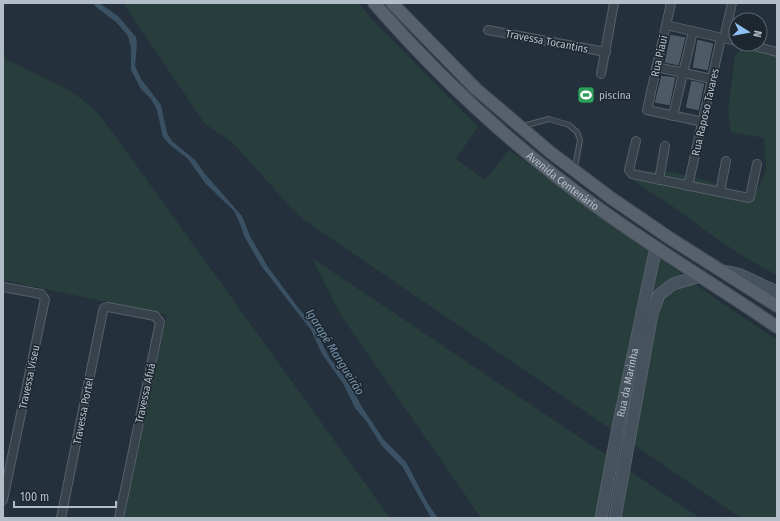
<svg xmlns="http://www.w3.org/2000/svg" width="780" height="521" viewBox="0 0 780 521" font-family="'Fira Sans Condensed',sans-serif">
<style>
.green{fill:#273e3d}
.water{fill:#3a5063}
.building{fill:#4c5b66;stroke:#1f2932}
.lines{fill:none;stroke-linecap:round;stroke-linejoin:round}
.lane-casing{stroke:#566069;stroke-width:6}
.street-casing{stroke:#566069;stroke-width:10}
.secondary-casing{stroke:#566069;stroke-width:13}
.primary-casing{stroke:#414b54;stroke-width:14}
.lane{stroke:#38424b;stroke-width:4}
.street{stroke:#38424b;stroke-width:8}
.secondary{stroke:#46525e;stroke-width:11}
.primary{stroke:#56616b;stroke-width:12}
.labels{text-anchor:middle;stroke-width:3;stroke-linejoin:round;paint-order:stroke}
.street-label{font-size:11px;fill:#b3bdc7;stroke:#1d2730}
.poi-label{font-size:11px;fill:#b3bdc7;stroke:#1d2730;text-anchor:start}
.water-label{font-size:12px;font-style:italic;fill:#7591a9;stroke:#1d2730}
</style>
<rect width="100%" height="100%" fill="#24303b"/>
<!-- green -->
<g class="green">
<polygon points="123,3 359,3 370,17 478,127 456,159 485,180 509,150 719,301 777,340 777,518 741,518 304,220 293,210 232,142 205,124"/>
<path d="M745 44 777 51V275C739 256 706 231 672 206 655 194 643 190 628 173L642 171 673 172 722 185 734 192 755 196 766 170 764 138 731 132 728 111 735 56Z"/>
<polygon points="3,51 6,59 71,91 93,108 111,130 390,518 124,518 167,315 3,280"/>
<polygon points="312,258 700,518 481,518 340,314"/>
</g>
<!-- water -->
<g class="water">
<polygon points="93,3 99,3 118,16 136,37 137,45 135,66 141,79 161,105 167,133 172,141 195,160 205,174 242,216 250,236 268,267 300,310 312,323 329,357 349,383 362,407 384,440 406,462 428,504 438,518 431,518 402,466 382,446 366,421 355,408 344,385 322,354 311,330 262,267 244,236 241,226 234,211 206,184 188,159 169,144 163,137 157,110 151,99 141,89 131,70 131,48 128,36 117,23 96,7"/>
<polygon points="584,88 591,89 589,102 581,101"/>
</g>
<!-- building -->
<g class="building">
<polygon points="670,34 686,37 679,66 664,63"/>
<polygon points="697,39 714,43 708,71 692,68"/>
<polygon points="661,75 676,77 670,106 654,103"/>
<polygon points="691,80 705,83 699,111 685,108"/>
</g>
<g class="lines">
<defs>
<polyline id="lane" points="523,126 549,119 569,125 577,132 580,140 575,168"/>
<g id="street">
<polyline points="671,3 647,110 703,122"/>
<polyline points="666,25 736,41"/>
<polyline points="488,30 606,52"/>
<polyline points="724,38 732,3"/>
<polyline points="746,44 777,52"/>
<polyline points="656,67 712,79"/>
<polyline points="601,74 614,3"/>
<polyline points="673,116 693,31"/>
<polyline points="636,141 629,170 632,174 749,198 750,197 757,164"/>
<polyline points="659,180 665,146"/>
<polyline points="688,186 721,38"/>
<polyline points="720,192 726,161"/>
<polyline points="3,287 41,294 45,299 3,500"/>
<polyline points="61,518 103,311 104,308 108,307 155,316 160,322 119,518"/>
</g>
<g id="secondary">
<polyline points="724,271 738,274 777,292"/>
<path id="s1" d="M601 518 618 427 656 247"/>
<polyline points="615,518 652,314 659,295 673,284 701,276"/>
</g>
<g id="primary">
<path id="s2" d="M374 3C442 81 519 152 604 212 660 252 720 288 777 327"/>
<polyline points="392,3 476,89 550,152 611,198 671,239 777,306"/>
</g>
</defs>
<!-- lane casing -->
<use href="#lane" class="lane-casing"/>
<!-- street casing -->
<use href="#street" class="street-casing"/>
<!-- secondary casing -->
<use href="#secondary" class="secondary-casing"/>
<!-- primary casing -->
<use href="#primary" class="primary-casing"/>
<!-- lane -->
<use href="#lane" class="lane"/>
<!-- street -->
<use href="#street" class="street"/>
<!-- secondary -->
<use href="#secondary" class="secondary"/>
<!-- primary -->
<use href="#primary" class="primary"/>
</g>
<!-- icons -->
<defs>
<symbol id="stadium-square" viewBox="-11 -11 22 22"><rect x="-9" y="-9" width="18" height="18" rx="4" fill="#2e9e5b" stroke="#1d2730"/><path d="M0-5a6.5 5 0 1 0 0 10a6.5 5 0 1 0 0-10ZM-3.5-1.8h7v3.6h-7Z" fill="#fff"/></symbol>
</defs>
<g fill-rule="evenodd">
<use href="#stadium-square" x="576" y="85" width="20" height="20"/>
</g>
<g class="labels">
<!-- street labels -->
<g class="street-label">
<text transform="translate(547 41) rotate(11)" y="4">Travessa Tocantins</text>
<text transform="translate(659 56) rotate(-77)" y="4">Rua Piauí</text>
<text transform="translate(705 112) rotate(-77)" y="4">Rua Raposo Tavares</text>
<text dy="4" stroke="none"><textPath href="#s2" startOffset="260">Avenida Centenário</textPath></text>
<text transform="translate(29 377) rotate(-78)" y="4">Travessa Viseu</text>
<text dy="4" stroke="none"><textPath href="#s1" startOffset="138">Rua da Marinha</textPath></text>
<text transform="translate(145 393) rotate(-78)" y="4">Travessa Afuá</text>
<text transform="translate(83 411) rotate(-79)" y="4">Travessa Portel</text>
</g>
<!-- poi labels -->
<g class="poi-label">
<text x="599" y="99">piscina</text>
</g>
<!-- water labels -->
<g class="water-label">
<text transform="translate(335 352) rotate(58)" y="4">Igarapé Mangueirão</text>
</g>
</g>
<!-- border -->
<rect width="780" height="521" fill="none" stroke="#b3bdc7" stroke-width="8"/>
<!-- north arrow -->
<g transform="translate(748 32) rotate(101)"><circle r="19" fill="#1d2730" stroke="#59636c"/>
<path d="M0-3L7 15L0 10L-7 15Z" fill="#8dbff2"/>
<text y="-6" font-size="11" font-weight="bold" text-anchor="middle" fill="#b3bdc7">N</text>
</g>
<!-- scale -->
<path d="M14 501v6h102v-6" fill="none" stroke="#b3bdc7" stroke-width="2"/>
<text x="20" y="501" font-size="12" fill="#b3bdc7" stroke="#1d2730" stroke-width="3" paint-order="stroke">100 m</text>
</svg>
